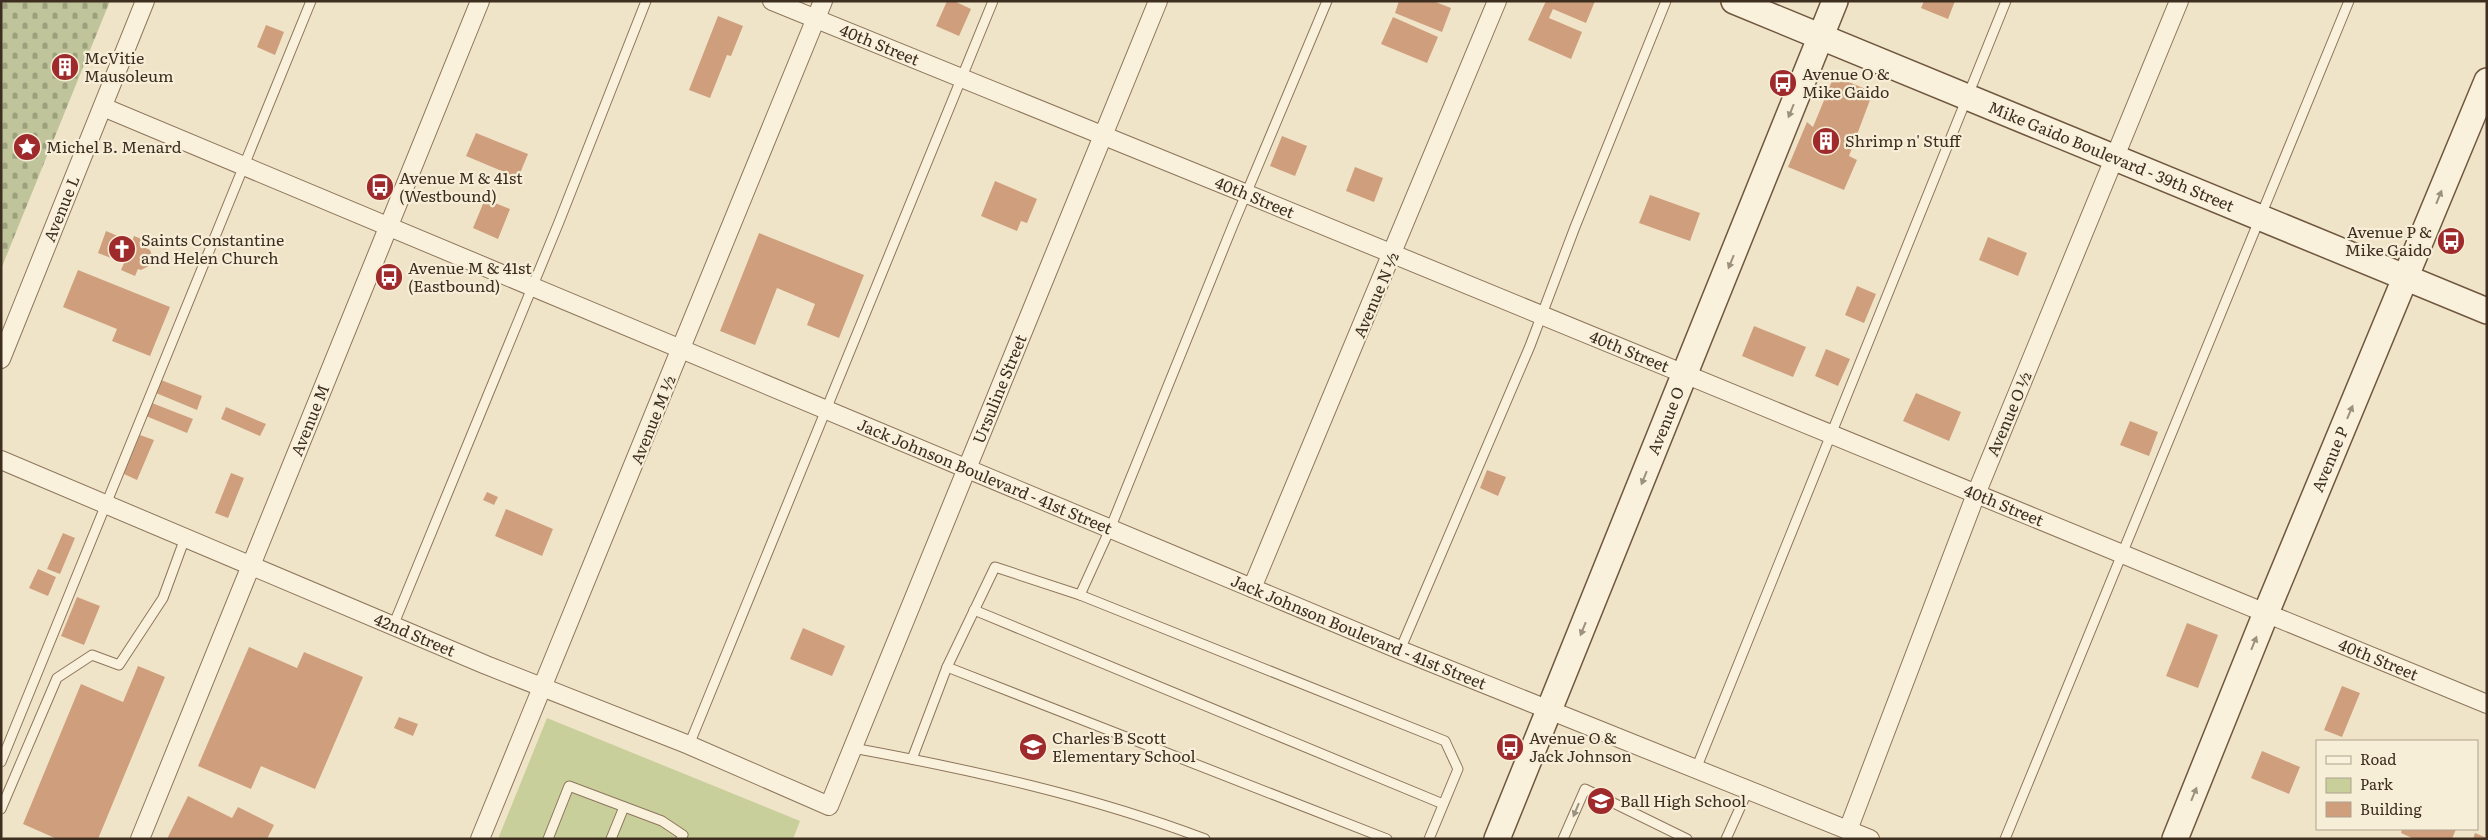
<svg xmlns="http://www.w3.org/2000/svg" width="2488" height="840" viewBox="0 0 2488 840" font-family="Literata,serif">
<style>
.cemetery{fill:url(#cemetery-stones)}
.green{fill:#c9cf9b}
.building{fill:#cf9f7d}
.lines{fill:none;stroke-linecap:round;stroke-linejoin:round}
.lane-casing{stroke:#8d765c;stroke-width:11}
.street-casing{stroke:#8d765c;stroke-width:20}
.secondary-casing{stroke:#6f573f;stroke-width:28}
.lane{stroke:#faf1dc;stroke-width:9}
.street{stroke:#faf1dc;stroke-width:18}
.secondary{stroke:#faf1dc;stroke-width:25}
.oneway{fill:#9c907e}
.labels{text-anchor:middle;stroke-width:4.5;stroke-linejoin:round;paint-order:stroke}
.street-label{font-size:16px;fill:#3d2e20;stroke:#f7eed8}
.poi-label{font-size:16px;fill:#3d2e20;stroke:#f7eed8;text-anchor:start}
</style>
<defs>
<pattern id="cemetery-stones" width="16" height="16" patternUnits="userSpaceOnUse" patternTransform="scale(1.25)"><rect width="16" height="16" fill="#bfc49a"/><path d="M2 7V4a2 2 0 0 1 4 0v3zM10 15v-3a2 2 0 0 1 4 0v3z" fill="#9ca07d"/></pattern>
</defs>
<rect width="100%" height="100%" fill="#f0e4c8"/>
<!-- cemetery -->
<polygon class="cemetery" points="1,1 110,1 1,269"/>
<!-- green -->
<polygon class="green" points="547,718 800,821 793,839 498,839"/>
<!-- building -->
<g class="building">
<polygon points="947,1 954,1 971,9 959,36 936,26"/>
<polygon points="1399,1 1433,1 1451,8 1442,32 1395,13"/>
<polygon points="1546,1 1595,1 1586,23 1553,9 1549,18 1582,32 1571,59 1528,40"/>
<polygon points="1924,1 1955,1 1948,19 1921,8"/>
<polygon points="718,16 743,26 731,56 727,55 710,98 689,90"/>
<polygon points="1393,17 1438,37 1427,63 1381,44"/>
<polygon points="266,25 284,32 275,55 257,47"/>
<polygon points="62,57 73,62 67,76 56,72"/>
<polygon points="1834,76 1873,92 1849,156 1857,160 1844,190 1788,167 1807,122 1813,127"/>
<polygon points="476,133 528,154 518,178 466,156"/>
<polygon points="1282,136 1307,146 1295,176 1270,166"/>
<polygon points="1355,167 1383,178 1374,202 1346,191"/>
<polygon points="995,181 1037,199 1027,223 1021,221 1017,231 981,216"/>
<polygon points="1650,195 1700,213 1690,241 1639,223"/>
<polygon points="485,199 510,209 498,239 473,228"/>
<polygon points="106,231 132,242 134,236 149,242 146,248 150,250 153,258 149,266 141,270 138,269 135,276 121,270 124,263 98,253"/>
<polygon points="759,233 864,275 839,338 807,325 815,304 777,288 755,345 720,331"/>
<polygon points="1988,237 2027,253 2018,276 1979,260"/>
<polygon points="78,270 170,307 150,356 112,341 117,329 63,307"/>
<polygon points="1857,286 1876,294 1864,323 1845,315"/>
<polygon points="1754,326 1806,347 1793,377 1742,356"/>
<polygon points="1826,349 1850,359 1838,386 1815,376"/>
<polygon points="161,380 202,396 197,410 156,393"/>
<polygon points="1916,393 1961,412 1949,441 1903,421"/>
<polygon points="152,403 193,419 187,433 146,416"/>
<polygon points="226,407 266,424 260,436 221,419"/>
<polygon points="2130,421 2158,432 2149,456 2120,445"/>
<polygon points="140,435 154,440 137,480 124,474"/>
<polygon points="1487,470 1506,477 1498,496 1480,488"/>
<polygon points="231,473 244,478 228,518 215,513"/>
<polygon points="487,492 498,497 494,505 483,500"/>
<polygon points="506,509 553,529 542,556 495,536"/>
<polygon points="63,533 75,538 60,574 47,569"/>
<polygon points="38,569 56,577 48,596 29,588"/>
<polygon points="77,597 100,606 84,645 61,636"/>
<polygon points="2187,623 2218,635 2198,688 2166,676"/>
<polygon points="803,628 845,646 832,676 790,659"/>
<polygon points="249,647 297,668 304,652 363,677 315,789 261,766 251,789 198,766"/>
<polygon points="138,666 165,677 98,839 57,839 23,824 81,684 123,702"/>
<polygon points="2342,686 2360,693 2342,737 2324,730"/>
<polygon points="399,717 418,724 413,736 394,728"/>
<polygon points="2262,751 2300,767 2289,794 2251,778"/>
<polygon points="188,796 232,818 238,807 274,825 267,839 167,839"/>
<polygon points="2402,829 2456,829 2452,839 2414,839 2401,833"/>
<polygon points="2475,833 2487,838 2487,839 2473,839"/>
</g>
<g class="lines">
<defs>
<g id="lane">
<polyline points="1080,595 1445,741 1458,769 1429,839"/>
<polyline points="974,610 1443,804"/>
<polyline points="393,626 559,222 646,1"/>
<polyline points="1400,650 1530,346 1575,227 1666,1"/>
<polyline points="947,667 1387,839"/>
<polyline points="689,745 993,1"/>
<path d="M853 748C972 770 1092 796 1205 839"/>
<polyline points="912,759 947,667 995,567 1080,595 1110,529 1233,225 1327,1"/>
<polyline points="1,762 311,1"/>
<polyline points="1696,769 2006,1"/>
<polyline points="1,809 57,678 92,655 119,665 163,598 185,538"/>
<polyline points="548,839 569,786 662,821 683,835 681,839"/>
<polyline points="611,839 624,807"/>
<polyline points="1563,839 1585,789 1687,839"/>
<polyline points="1726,839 1748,790"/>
<polyline points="2005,839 2349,1"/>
</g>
<g id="street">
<path id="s1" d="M772 1 1247 194 2487 704"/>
<path id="s2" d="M103 107 1400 650 1870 839"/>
<path id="s3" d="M1 359 145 1"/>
<path id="s4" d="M1 460 486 665 689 745 829 806 1158 1"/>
<polyline points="1252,588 1497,1"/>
<polyline points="1848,830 1976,494 2179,1"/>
<path id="s5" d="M140 839 480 1"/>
<polyline points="480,839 823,1"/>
</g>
<g id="secondary">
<path id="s6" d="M1734 1 2487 311"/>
<path id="s7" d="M1497 839 1835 1"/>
<path id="s8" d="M2175 839 2266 613 2487 81"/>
</g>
</defs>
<!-- lane casing -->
<use href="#lane" class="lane-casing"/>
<!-- street casing -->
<use href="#street" class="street-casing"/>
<!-- secondary casing -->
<use href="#secondary" class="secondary-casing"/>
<!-- lane -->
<use href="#lane" class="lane"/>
<!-- street -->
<use href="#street" class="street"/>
<!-- secondary -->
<use href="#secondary" class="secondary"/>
</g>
<!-- one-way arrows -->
<defs><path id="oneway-solid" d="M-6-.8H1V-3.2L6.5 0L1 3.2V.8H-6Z" transform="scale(1.25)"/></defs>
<g class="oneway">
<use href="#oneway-solid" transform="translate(1791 111) rotate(112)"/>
<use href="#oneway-solid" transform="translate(2439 197) rotate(-68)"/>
<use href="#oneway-solid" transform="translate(1731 262) rotate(112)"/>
<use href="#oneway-solid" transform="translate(2350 412) rotate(-67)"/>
<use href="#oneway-solid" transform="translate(1644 478) rotate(112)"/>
<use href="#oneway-solid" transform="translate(1583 629) rotate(112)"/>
<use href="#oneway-solid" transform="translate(2254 643) rotate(-68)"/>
<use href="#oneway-solid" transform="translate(2194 794) rotate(-68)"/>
<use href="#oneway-solid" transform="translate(1576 810) rotate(113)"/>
</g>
<!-- icons -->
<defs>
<symbol id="building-disc" viewBox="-11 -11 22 22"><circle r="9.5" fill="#9e2a2b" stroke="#f7eed8"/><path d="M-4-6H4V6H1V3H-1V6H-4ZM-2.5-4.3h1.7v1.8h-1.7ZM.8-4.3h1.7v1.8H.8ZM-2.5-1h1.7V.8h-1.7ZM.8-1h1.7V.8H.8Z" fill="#fff"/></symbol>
<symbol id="bus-disc" viewBox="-11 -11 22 22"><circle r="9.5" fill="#9e2a2b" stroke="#f7eed8"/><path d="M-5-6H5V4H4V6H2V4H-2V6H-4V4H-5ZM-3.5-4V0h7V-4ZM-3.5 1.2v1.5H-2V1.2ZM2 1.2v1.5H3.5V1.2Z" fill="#fff"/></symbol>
<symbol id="sight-disc" viewBox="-11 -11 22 22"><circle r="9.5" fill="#9e2a2b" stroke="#f7eed8"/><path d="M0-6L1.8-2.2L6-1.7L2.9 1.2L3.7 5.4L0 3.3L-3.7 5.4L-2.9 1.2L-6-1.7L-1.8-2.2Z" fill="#fff"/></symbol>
<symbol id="church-disc" viewBox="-11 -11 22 22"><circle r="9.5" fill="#9e2a2b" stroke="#f7eed8"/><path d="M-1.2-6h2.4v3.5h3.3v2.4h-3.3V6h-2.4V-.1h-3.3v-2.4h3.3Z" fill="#fff"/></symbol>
<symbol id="school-disc" viewBox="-11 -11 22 22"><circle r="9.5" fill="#9e2a2b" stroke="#f7eed8"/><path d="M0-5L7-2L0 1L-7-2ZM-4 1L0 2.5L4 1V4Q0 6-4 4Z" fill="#fff"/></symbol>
</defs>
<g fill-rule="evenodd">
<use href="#building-disc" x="49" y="51" width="32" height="32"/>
<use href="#bus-disc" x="1767" y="67" width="32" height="32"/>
<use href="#building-disc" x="1810" y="125" width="32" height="32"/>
<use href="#sight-disc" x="11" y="131" width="32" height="32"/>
<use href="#bus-disc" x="364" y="171" width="32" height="32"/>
<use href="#bus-disc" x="2435" y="225" width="32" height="32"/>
<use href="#church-disc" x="106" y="233" width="32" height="32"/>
<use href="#bus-disc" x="373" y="261" width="32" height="32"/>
<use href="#school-disc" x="1017" y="731" width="32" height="32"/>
<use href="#bus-disc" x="1494" y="731" width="32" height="32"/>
<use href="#school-disc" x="1585" y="785" width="32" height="32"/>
</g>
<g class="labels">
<!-- street labels -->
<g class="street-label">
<text dy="6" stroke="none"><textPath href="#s1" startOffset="116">40th Street</textPath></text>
<text dy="6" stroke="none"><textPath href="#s6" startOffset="408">Mike Gaido Boulevard - 39th Street</textPath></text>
<text dy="6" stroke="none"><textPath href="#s1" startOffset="521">40th Street</textPath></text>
<text dy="6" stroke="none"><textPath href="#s3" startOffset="162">Avenue L</textPath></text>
<text transform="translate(1376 295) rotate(-67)" y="6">Avenue N ½</text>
<text dy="6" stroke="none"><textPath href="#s1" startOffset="926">40th Street</textPath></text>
<text dy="6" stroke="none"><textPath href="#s4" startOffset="1348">Ursuline Street</textPath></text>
<text transform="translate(2009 414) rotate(-67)" y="6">Avenue O ½</text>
<text dy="6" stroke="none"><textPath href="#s5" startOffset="452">Avenue M</textPath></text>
<text transform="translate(653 420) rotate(-68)" y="6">Avenue M ½</text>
<text dy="6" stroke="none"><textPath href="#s7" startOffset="451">Avenue O</textPath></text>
<text dy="6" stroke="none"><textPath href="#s8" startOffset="410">Avenue P</textPath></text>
<text dy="6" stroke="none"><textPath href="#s2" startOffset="956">Jack Johnson Boulevard - 41st Street</textPath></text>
<text dy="6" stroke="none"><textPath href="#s1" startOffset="1331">40th Street</textPath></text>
<text dy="6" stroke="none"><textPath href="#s2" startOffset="1361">Jack Johnson Boulevard - 41st Street</textPath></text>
<text dy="6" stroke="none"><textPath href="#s4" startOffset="449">42nd Street</textPath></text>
<text dy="6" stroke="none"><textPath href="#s1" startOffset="1736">40th Street</textPath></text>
</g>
<!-- poi labels -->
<g class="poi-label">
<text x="84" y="64">McVitie<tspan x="84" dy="18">Mausoleum</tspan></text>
<text x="1802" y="80">Avenue O &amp;<tspan x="1802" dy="18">Mike Gaido</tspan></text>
<text x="1845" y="147">Shrimp n' Stuff</text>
<text x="46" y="153">Michel B. Menard</text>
<text x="399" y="184">Avenue M &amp; 41st<tspan x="399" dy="18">(Westbound)</tspan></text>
<text x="2432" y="238" text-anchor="end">Avenue P &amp;<tspan x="2432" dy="18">Mike Gaido</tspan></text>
<text x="141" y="246">Saints Constantine<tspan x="141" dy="18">and Helen Church</tspan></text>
<text x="408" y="274">Avenue M &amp; 41st<tspan x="408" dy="18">(Eastbound)</tspan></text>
<text x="1052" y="744">Charles B Scott<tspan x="1052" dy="18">Elementary School</tspan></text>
<text x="1529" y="744">Avenue O &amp;<tspan x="1529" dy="18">Jack Johnson</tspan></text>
<text x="1620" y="807">Ball High School</text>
</g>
</g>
<!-- border -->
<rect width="2488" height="840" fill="none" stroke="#3d2e20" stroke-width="5"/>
<!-- legend -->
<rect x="2316" y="740" width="162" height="90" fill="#f7eed8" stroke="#ada18e"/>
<rect x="2326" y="756" width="25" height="8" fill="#faf1dc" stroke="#ada18e"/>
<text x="2360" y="765" font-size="15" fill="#3d2e20">Road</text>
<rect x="2326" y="778" width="25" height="15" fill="#c9cf9b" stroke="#ada18e"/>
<text x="2360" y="790" font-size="15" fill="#3d2e20">Park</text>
<rect x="2326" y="802" width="25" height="15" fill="#cf9f7d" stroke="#ada18e"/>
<text x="2360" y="815" font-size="15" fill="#3d2e20">Building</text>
</svg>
